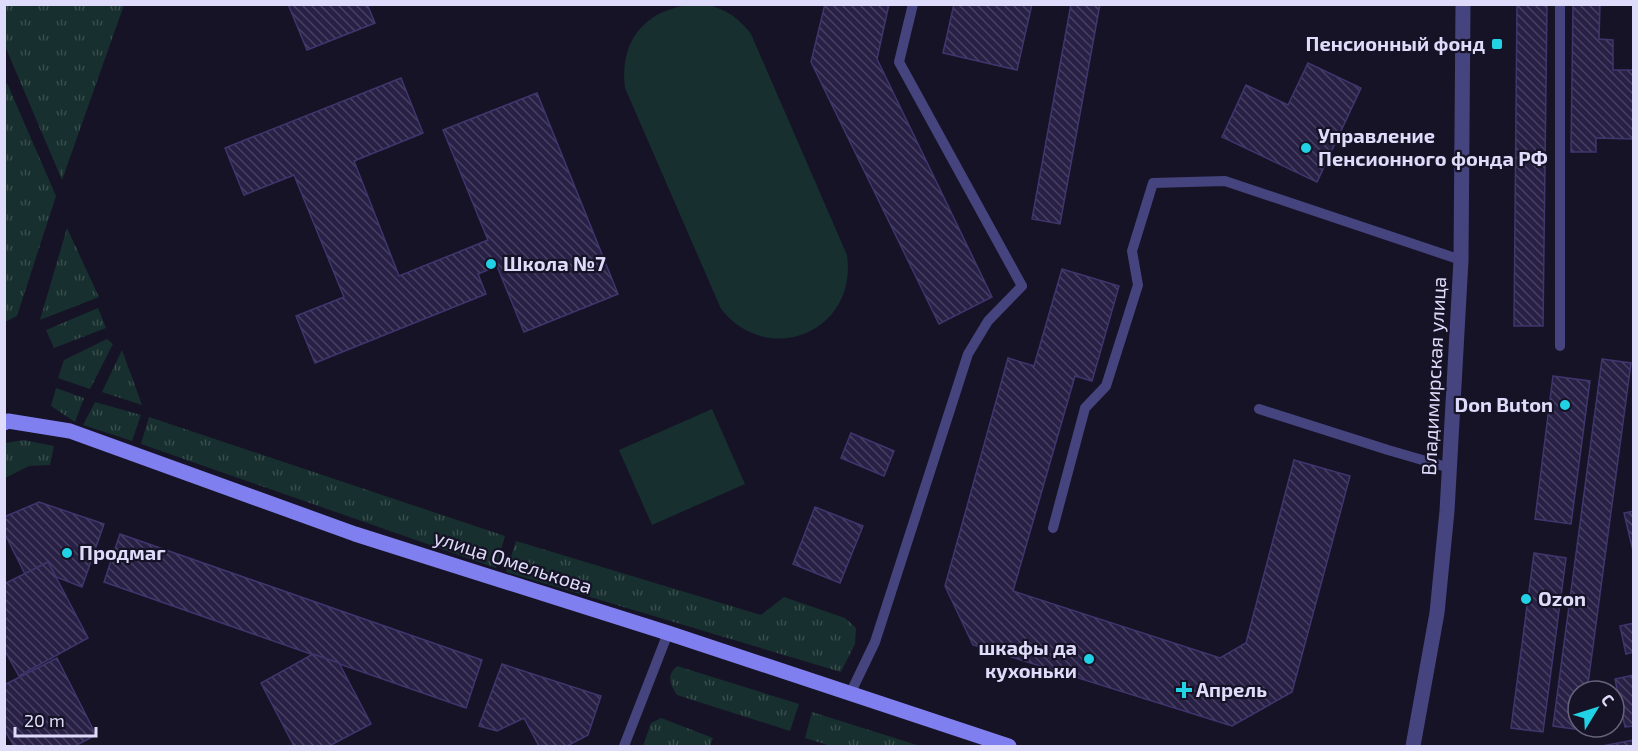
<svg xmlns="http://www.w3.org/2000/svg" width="1638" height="751" viewBox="0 0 1638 751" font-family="'Exo 2',sans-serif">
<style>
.grass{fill:url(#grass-tufts)}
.garden{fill:#172f2e}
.building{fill:url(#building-back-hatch);stroke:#40366e;stroke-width:1.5}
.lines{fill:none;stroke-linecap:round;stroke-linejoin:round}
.lane{stroke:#45447f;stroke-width:10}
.street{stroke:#45447f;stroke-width:15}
.secondary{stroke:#807fef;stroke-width:15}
.poi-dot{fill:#20d2e3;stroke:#161326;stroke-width:2}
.labels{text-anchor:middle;stroke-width:4.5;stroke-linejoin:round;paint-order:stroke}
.poi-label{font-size:20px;font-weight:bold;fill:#dfdcfb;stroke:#161326;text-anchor:start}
.street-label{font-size:20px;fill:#dfdcfb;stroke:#161326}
</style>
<defs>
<pattern id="grass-tufts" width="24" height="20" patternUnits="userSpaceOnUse" patternTransform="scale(1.5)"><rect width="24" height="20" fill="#172f2e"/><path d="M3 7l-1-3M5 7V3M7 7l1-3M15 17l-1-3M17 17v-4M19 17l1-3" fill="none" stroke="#384d4d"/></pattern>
<pattern id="building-back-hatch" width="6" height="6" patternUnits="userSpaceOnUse" patternTransform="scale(1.5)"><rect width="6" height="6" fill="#282145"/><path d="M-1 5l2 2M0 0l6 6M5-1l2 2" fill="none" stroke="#474161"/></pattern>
</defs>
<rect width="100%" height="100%" fill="#161326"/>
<!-- grass -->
<g class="grass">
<polygon points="4,5 124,5 62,180 5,46"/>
<polygon points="7,83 56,196 17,316 5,322 4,91"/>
<polygon points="67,228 99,297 40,320"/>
<polygon points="98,308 106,328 54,348 46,330"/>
<polygon points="107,339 113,344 90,389 58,378 64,360"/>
<polygon points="122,350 142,405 102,392"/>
<polygon points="56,388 84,398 75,422 51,406"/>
<polygon points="95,402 141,415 132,441 83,425"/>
<polygon points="149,417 505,536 496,568 141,444"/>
<polygon points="23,440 54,446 50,465 29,466 5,478 5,443"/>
<polygon points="516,541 761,615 784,597 845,618 856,628 855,644 841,672 506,572"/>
<path d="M677 666 799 704 790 731 677 695C670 684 666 676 677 666Z"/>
<polygon points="812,712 920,746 831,746 805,738"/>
<polygon points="661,718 713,738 710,746 643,746 651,723"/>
</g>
<!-- garden -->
<g class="garden">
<path d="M704 4C725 8 739 18 751 34L847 255C858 331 769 369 721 309L625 88C618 34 653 4 704 4Z"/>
<polygon points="712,409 745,484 652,525 619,450"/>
</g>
<!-- building -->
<g class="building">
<polygon points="288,4 367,4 375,23 307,50"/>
<polygon points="825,4 889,4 877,59 992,297 939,324 811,62"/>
<polygon points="954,4 1032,4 1017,70 943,53"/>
<polygon points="1071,4 1100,4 1060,224 1032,219"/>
<polygon points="1517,4 1547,4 1543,326 1514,326"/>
<polygon points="1573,4 1600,4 1599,39 1613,40 1613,70 1634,70 1634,139 1596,138 1596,152 1571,152"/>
<polygon points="1308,63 1361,88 1317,182 1222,137 1246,85 1288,105"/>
<polygon points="401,78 423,133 354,161 399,276 488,240 443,130 537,93 618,294 524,332 497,266 478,274 486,294 315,363 296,316 344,297 294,175 244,195 225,148"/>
<polygon points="1062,269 1119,286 1092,381 1075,376 1013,591 1220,658 1246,643 1294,460 1350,476 1292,692 1232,726 973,645 945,586 1008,358 1034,366"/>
<polygon points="1602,359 1631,363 1587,691 1578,691 1578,727 1582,727 1581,730 1553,726"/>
<polygon points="1553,376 1590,381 1571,524 1535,519"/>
<polygon points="851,433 894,451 884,476 841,458"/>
<polygon points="39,502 104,524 82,587 56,577 48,562 25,574 4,532 4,517"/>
<polygon points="815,507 863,526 840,583 793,564"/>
<polygon points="1634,511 1634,555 1624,513"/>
<polygon points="120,534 482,660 466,708 104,582"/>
<polygon points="1534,553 1566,558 1543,732 1511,728"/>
<polygon points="48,562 88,638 19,676 4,649 4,584"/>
<polygon points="1634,623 1634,652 1626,654 1620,626"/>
<polygon points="313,654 339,663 371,724 329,746 294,746 261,683"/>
<polygon points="57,658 96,735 75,746 14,746 4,729 4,685"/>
<polygon points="502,664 601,696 588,735 567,746 539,746 524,718 497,731 479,726"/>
<polygon points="1634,675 1634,726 1625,727 1615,679"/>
<polygon points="1634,740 1634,746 1602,746"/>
</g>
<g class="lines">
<!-- lane -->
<g class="lane">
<polyline points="1560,346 1560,4"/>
<polyline points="1259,409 1388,450 1450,468"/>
<polyline points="1053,528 1085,408 1106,386 1138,285 1132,251 1153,183 1225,181 1461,260"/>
<polyline points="850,694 875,642 968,354 988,321 1022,286 899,62 913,4"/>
<polyline points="624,746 668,633"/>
</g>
<!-- street -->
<polyline class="street" points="1413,746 1437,613 1447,511 1461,260 1463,4"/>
<!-- secondary -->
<polyline class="secondary" points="4,423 8,421 70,431 355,534 668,633 1009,746"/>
</g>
<!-- markers -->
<g class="poi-dot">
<rect x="1491" y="38" width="12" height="12" rx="3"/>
<circle cx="1306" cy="148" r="6"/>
<circle cx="491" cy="264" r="6"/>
<circle cx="1565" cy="405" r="6"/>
<circle cx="67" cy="553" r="6"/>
<circle cx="1526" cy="599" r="6"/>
<circle cx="1089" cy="659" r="6"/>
<path d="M1181 681h6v6h6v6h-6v6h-6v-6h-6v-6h6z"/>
</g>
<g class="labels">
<!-- poi labels -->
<g class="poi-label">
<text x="1485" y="51" text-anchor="end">Пенсионный фонд</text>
<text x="1318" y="143">Управление<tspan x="1318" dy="23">Пенсионного фонда РФ</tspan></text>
<text x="503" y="271">Школа №7</text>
<text x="1553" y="412" text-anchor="end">Don Buton</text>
<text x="79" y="560">Продмаг</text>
<text x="1538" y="606">Ozon</text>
<text x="1077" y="655" text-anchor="end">шкафы да<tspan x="1077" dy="23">кухоньки</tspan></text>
<text x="1196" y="697">Апрель</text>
</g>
<!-- street labels -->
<g class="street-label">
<text transform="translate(1434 376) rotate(-87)" y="7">Владимирская улица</text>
<text transform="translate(513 562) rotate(18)" y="7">улица Омелькова</text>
</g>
</g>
<!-- border -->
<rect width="1638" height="751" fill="none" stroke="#dfdcfb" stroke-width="12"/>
<!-- north arrow -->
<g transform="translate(1596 709) rotate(52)"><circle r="28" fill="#161326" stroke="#66637b" stroke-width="1.5"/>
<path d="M0-4.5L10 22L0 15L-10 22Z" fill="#20d2e3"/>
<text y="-9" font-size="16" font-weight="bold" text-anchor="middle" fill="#dfdcfb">С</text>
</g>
<!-- scale -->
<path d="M15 727v9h81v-9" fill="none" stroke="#dfdcfb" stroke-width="3"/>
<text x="24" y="727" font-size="18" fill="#dfdcfb" stroke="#161326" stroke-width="4.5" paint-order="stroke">20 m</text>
</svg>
